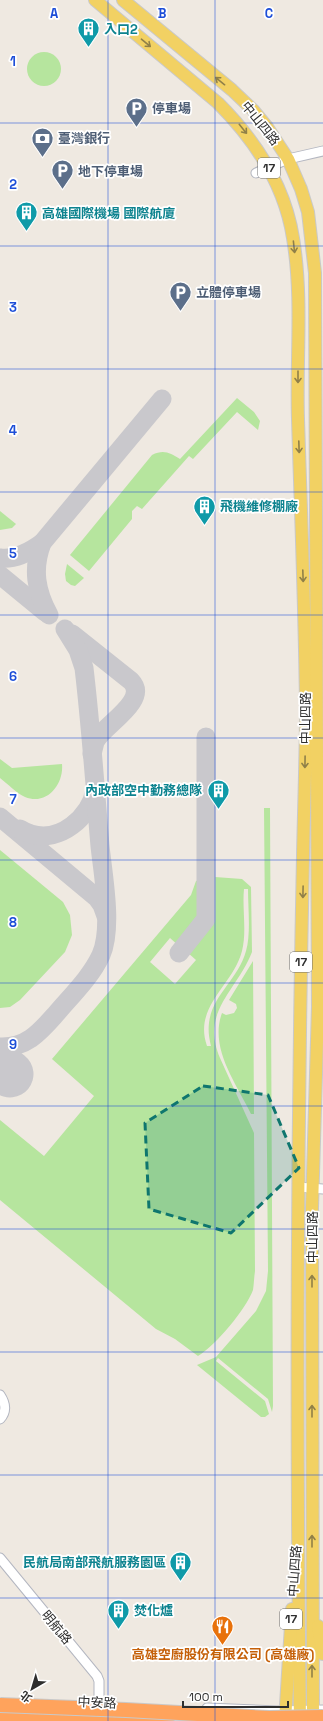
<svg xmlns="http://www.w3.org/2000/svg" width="323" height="1721" viewBox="0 0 323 1721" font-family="'Space Grotesk','Noto Sans TC',sans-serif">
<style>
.green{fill:#b6e59e;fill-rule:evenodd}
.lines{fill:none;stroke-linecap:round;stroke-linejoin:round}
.taxiway{stroke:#c9c8cc;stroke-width:19}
.runway{stroke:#c9c8cc;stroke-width:47}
.minor-casing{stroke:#b4b7c1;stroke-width:11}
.major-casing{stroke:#c9c9c9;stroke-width:14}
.highway-casing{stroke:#c9c9c9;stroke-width:16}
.minor{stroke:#fff;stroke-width:9}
.major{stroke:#f2d163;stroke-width:12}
.highway{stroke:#ffa35c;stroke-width:14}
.highway-bridge-casing{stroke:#c9c9c9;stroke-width:16;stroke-linecap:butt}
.highway-bridge{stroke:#ffa35c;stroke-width:14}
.oneway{stroke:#908048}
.marked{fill:#0f766e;fill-opacity:0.2;stroke:#0f766e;stroke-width:3;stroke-dasharray:8 5;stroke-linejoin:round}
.grid{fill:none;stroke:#1d4ed8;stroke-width:1;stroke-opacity:0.55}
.labels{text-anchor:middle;stroke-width:3.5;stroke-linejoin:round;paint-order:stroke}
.shield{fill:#fff;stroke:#6d6d6d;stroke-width:1}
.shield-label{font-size:12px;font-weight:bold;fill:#2e2e2e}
.culture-label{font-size:13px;font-weight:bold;fill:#0d838f;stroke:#fff;text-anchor:start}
.service-label{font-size:13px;font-weight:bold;fill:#4e5e75;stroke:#fff;text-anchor:start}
.street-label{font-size:13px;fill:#2e2e2e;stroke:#fff}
.food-label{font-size:13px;font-weight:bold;fill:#c56008;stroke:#fff}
.grid-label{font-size:13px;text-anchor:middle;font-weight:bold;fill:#1d4ed8;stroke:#fff;stroke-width:3.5;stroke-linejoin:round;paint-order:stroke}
</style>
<rect width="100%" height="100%" fill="#efe9e1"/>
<!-- green -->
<g class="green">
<circle cx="44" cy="69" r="17"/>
<path d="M237 398 254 412 260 421 258 430 237 412 193 459 189 456 142 509 137 506 132 511V519L89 571 70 555 152 455C164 449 170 453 180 459Z"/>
<polygon points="0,511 16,524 12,528 0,530"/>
<polygon points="67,564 84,578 75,586 71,585 66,581 65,574"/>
<path d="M0 759 12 768 62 764C64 784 47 806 25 797 16 793 8 784 0 778Z"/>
<polygon points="264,808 270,808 273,1406 272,1412 268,1399 218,1358 216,1361 265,1401 269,1414 265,1417 261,1417 197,1365 216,1357 256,1311 266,1291 268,1271"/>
<polygon points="0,850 63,902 70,915 72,935 65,952 20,1000 10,1007 0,1008"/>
<path d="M215 877 242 879 251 887 252 952C237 991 200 1011 220 1058L254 1133 255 1271C254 1277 254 1284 253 1290 246 1309 216 1345 198 1356L175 1339 156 1329 0 1200V1120L44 1156 94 1096 52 1059 191 895 196 881 201 879V918L179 946 170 938 150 962 175 984 196 960 187 952 211 921V879ZM244 889H248C248 908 251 934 246 951 236 987 199 1001 211 1046H207C193 1006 233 986 242 951 247 931 242 909 244 889Z"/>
<path d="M253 961 254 1114H251C236 1083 209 1048 222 1013L226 1015 234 1013 237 1008 236 1004 229 1000Z"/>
</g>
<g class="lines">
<!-- taxiway -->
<g class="taxiway">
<path d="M0 558C15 560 31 551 42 543"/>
<polyline points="0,575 45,612"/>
<path d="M49 615C36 591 32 569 42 543L162 399"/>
<path d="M72 634 131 681C150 701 102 726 95 742 94 746 93 750 92 754"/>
<polyline points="0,817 97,898 102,905 106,916"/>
<path d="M20 829C23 831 27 833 31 834 60 843 90 817 95 790"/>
<polyline points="179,953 206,919 206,737"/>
<path d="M0 1047C26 1048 39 1033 55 1015 71 996 91 977 101 955 113 928 103 875 100 846 95 787 91 727 84 668L78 650 65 629"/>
</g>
<!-- runway -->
<polyline class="runway" points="0,1066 10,1074"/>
<defs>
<g id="minor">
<polyline points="256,173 288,159 323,151"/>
<polyline points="298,1187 323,1189"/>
<path d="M0 1395C6 1404 7 1411 0 1419"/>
<polyline points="0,1558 97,1676 99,1681 99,1702"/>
<polyline points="207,1708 277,1711 323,1710"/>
</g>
<g id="major">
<path d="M95 0 218 103C255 140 285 186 293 238 303 298 296 359 298 419 301 515 305 611 306 707 306 757 304 806 303 856 297 1144 296 1433 300 1721"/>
<polyline points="123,0 232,90 253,110 267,127 288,159 301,189 308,212 315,273 318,1007 312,1208 313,1721"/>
<polyline points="318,1626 323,1654"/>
<polyline points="285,1721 292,1609"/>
</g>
<polyline id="highway" points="0,1715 167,1721"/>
</defs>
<!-- minor casing -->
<use href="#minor" class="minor-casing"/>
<!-- major casing -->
<use href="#major" class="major-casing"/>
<!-- highway casing -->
<use href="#highway" class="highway-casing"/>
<!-- minor -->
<use href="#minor" class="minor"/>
<!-- major -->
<use href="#major" class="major"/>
<!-- highway -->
<use href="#highway" class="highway"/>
<defs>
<polyline id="highway-bridge" points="0,1705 126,1710 269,1718 323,1717"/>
</defs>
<!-- highway-bridge casing -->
<use href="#highway-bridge" class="highway-bridge-casing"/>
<!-- highway-bridge -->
<use href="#highway-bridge" class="highway-bridge"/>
</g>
<!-- one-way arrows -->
<defs><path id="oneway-shaft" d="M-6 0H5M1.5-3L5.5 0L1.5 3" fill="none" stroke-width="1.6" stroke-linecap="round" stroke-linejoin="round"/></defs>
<g class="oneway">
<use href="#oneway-shaft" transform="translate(146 43) rotate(40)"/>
<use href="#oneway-shaft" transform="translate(220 81) rotate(-141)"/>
<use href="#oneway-shaft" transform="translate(243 129) rotate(51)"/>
<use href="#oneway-shaft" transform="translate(294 247) rotate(84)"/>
<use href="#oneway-shaft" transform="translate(298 377) rotate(90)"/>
<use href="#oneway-shaft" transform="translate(299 447) rotate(88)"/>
<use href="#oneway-shaft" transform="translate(303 576) rotate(88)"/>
<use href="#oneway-shaft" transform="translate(305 762) rotate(91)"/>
<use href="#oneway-shaft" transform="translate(303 892) rotate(91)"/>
<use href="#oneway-shaft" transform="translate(312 1281) rotate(-90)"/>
<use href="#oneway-shaft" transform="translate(312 1411) rotate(-90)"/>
<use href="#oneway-shaft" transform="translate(312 1541) rotate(-90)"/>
<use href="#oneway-shaft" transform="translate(312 1671) rotate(-90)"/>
</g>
<!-- marked area -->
<path class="marked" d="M203 1086 268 1095 299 1168 231 1233 149 1209 145 1123Z"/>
<!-- grid -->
<path class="grid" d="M108 0V1721M215 0V1721M0 123H323M0 246H323M0 369H323M0 492H323M0 615H323M0 738H323M0 860H323M0 983H323M0 1106H323M0 1229H323M0 1352H323M0 1475H323M0 1598H323"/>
<!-- icons -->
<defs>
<symbol id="building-pin" viewBox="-11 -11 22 30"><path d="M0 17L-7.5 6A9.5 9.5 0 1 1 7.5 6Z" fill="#0f9aa8" stroke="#fff"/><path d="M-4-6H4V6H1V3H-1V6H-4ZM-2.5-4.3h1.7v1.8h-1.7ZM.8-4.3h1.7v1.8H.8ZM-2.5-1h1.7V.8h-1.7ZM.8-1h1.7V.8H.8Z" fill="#fff"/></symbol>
<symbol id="parking-pin" viewBox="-11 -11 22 30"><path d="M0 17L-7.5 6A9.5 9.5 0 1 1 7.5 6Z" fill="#5c6f8a" stroke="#fff"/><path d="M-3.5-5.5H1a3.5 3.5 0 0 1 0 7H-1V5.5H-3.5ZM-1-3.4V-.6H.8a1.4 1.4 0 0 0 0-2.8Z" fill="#fff"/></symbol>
<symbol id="bank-pin" viewBox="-11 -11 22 30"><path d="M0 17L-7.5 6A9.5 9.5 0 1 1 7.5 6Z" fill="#5c6f8a" stroke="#fff"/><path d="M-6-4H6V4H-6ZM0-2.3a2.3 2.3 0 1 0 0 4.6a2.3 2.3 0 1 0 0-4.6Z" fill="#fff"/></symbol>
<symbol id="restaurant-pin" viewBox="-11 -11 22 30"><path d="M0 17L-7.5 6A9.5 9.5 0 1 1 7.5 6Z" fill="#e8710a" stroke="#fff"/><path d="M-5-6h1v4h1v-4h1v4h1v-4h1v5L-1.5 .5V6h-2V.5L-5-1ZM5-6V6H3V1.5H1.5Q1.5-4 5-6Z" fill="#fff"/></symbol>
</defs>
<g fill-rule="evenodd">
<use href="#building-pin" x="76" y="16" width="25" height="34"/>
<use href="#parking-pin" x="124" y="96" width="25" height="34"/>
<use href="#bank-pin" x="30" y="126" width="25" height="34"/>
<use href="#parking-pin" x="50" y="158" width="25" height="34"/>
<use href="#building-pin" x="14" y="200" width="25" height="34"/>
<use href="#parking-pin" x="168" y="280" width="25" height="34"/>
<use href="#building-pin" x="192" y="494" width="25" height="34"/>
<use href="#building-pin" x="206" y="778" width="25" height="34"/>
<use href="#building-pin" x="168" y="1550" width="25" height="34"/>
<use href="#building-pin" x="106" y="1598" width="25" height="34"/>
<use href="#restaurant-pin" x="210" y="1614" width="25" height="34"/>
</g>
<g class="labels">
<!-- shield labels -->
<g class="shield">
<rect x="258" y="158" width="22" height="20" rx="3"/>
<rect x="290" y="952" width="22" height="20" rx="3"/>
<rect x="280" y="1609" width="22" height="20" rx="3"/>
</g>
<g class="shield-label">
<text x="269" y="172">17</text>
<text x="301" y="966">17</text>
<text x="291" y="1623">17</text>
</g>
<!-- culture labels -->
<g class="culture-label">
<text x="104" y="34">入口2</text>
<text x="42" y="218">高雄國際機場 國際航廈</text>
<text x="220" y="511">飛機維修棚廠</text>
<text x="202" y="795" text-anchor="end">內政部空中勤務總隊</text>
<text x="166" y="1567" text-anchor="end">民航局南部飛航服務園區</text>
<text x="134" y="1615">焚化爐</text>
</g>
<!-- service labels -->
<g class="service-label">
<text x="152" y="113">停車場</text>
<text x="58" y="143">臺灣銀行</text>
<text x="78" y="176">地下停車場</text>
<text x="196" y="297">立體停車場</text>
</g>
<!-- street labels -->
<g class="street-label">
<text transform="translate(261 123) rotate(51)" y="5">中山四路</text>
<text transform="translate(305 718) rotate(-90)" y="5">中山四路</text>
<text transform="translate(312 1237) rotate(-90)" y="5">中山四路</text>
<text transform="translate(294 1571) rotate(-86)" y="5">中山四路</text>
<text transform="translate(57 1627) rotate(50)" y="5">明航路</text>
<text transform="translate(97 1702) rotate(3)" y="5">中安路</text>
</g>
<!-- food labels -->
<g class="food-label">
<text x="223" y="1659">高雄空廚股份有限公司 (高雄廠)</text>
</g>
</g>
<g class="grid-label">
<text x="54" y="18">A</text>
<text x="162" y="18">B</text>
<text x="269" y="18">C</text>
<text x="13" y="66">1</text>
<text x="13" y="189">2</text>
<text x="13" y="312">3</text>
<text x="13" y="435">4</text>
<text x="13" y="558">5</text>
<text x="13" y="681">6</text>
<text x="13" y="804">7</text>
<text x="13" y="927">8</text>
<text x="13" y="1049">9</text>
</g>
<!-- north arrow -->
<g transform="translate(32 1689) rotate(218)" stroke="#ffffff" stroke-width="3" paint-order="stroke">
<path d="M0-3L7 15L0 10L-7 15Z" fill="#2e2e2e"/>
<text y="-6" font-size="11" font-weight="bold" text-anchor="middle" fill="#2e2e2e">北</text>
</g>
<!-- scale -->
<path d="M183 1701v6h105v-6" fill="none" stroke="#2e2e2e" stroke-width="2"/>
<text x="189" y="1701" font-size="12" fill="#2e2e2e" stroke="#ffffff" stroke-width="3" paint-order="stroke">100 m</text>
</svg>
